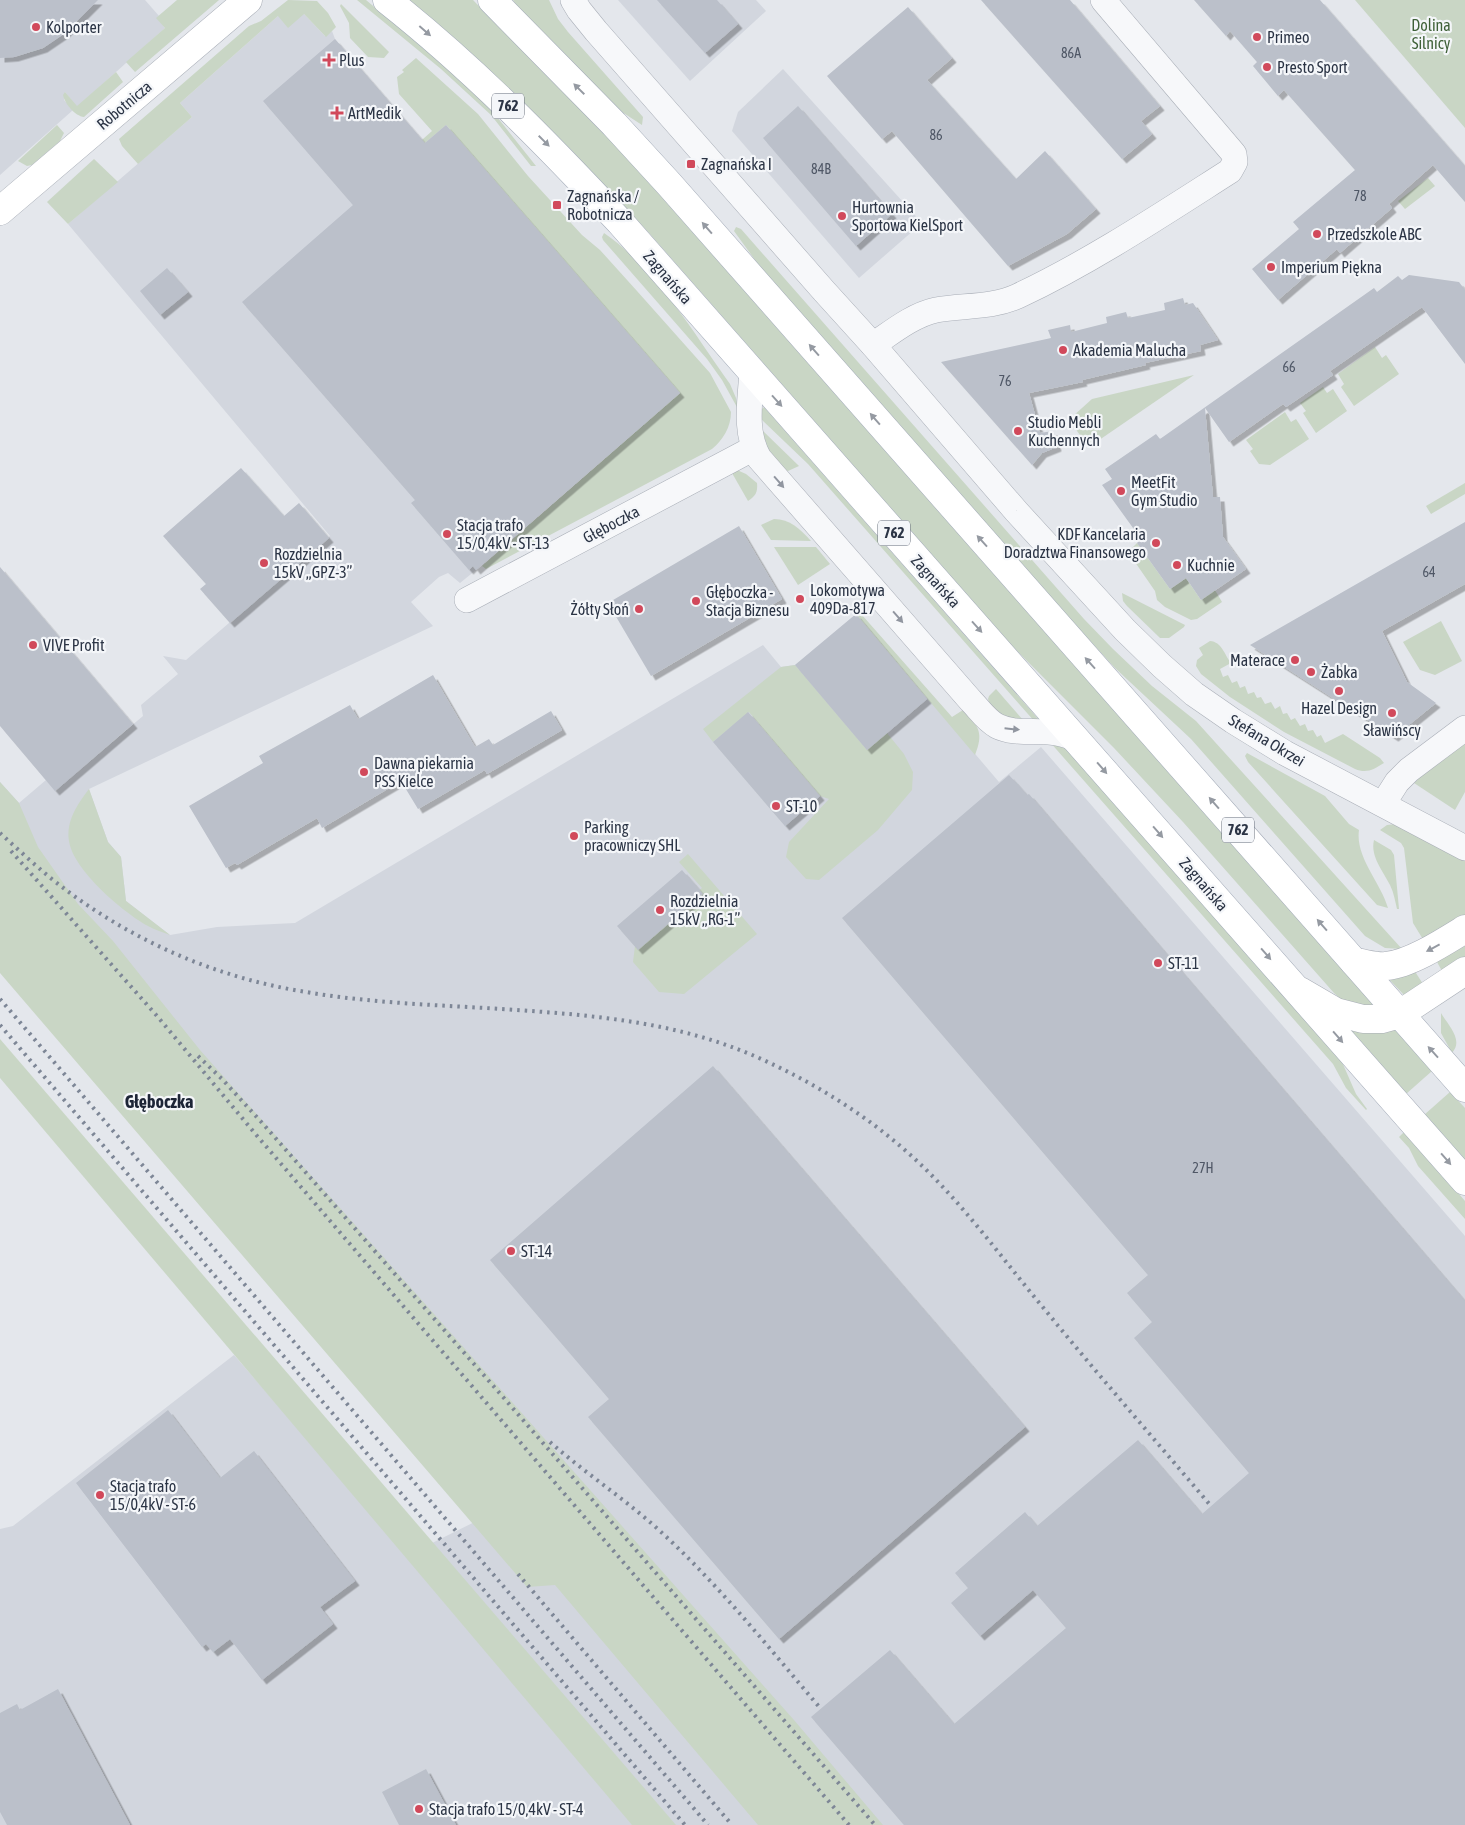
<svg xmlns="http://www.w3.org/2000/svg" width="1465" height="1825" viewBox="0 0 1465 1825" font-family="'Asap Condensed',sans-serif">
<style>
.built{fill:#d2d6de}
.green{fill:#c9d6c5}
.building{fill:#bbc0ca;filter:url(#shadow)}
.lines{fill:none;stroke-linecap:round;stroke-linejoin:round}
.street-casing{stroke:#a9aeb7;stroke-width:26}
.secondary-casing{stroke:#a9aeb7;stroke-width:29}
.primary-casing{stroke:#a3abb8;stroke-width:29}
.street{stroke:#f7f8fa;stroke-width:25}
.secondary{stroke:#fff;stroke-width:28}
.primary{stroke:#fff;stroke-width:28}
.rail{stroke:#7d8696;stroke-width:4;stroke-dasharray:2.5 5;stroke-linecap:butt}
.oneway{fill:#959aa2}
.oneway2{fill:#9196a0}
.poi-dot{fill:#d1495b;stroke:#f4f6f9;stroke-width:2}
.labels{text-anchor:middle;stroke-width:4.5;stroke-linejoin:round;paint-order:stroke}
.number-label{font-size:14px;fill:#4f5766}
.shield{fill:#f4f6f9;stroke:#676e7b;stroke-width:1}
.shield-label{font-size:15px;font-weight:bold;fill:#2b3445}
.park-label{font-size:16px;fill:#3f6138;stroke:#f4f6f9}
.poi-label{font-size:16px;fill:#2b3445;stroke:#f4f6f9;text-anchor:start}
.street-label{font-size:16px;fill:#2b3445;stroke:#f4f6f9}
.neighbourhood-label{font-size:18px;font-weight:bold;fill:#1d2536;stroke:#f4f6f9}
</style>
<defs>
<filter id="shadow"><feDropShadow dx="4.5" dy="4.5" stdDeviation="0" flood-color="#0004"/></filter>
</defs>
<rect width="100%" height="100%" fill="#e4e7ec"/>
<!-- built -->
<g class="built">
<polygon points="97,0 145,0 159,16 157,18 165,28 77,107 65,92 64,100 73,110 0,175 0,56 14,57 43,48 65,33"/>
<polygon points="618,0 756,0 766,11 690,81"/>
<polygon points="304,14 325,36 332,31 335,39 422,140 396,162 446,125 680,393 476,570 460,583 448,573 439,577 411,602 433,626 89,789 108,842 121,857 126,901 170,935 217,927 295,923 763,645 781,667 795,665 856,614 999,782 1041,747 1465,1236 1465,1825 0,1825 0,1529 13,1526 234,1355 408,1555 531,1494 0,890 0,782 19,803 46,780 55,790 143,716 141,705 178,674 163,656 186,660 330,536 68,224 192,117 180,103 278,16"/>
<polygon points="783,69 922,223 859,278 732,131 738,112"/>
</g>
<!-- green -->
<g class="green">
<polygon points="177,0 219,0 135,72 126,62 165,28 156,18"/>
<polygon points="288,0 317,1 328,13 336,27 326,37 304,14 288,28 278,16 180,103 192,117 138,164 122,146 119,139 249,26 261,21"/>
<polygon points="357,0 366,0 458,77 490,108 536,166 531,166 491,115 441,69"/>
<polygon points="408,0 473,0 622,152 1370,1001 1373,1004 1371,1007 1342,1000 1334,993 1183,822 1114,748 1009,643 649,233 574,153 477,59"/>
<polygon points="513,0 549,0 558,19 568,32 643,117 642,125 622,112 518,8"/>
<polygon points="1355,0 1465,0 1465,128"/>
<polygon points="341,4 389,52 384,58 368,57 350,38 349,23 340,6"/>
<path d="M416 58 478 114 528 176 582 235 600 250 637 291 710 373 731 412C731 427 723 440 712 449L486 569 482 566 680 393 446 125 398 166 396 163 432 131 399 94 397 77 404 72 402 70Z"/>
<path d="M116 72 123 82 84 117C75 116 65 104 63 95L65 92 77 106Z"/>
<polygon points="57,125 64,133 60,141 32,165 27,166 18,161"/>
<polygon points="94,159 118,182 68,224 47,202"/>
<polygon points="1428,178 1435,186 1405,209 1398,201"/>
<polygon points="736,227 741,229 1084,619 1113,649 1152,686 1196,721 1402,949 1385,948 1365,936 1191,739 1115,668 1057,605 763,271 734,231"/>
<path d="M604 233C656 269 693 332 730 384L736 398 738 409 722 380 707 359 603 240 602 237Z"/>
<polygon points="1375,347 1382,358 1386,355 1399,374 1354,406 1341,387 1344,384 1338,374"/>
<polygon points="1194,375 1089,447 1074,427 1072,417 1092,399"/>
<polygon points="1323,387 1327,393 1333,389 1347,411 1316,433 1303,413 1306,411 1300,403"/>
<polygon points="764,407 1034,714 1038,719 1035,722 808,464 759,417 762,409"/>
<polygon points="1285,412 1291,422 1296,419 1309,439 1270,465 1259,464 1250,451 1253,449 1246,440"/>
<polygon points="761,429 799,466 788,471 785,470 767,448"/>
<path d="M737 470 746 474 757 483C758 493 755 496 748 501L732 473Z"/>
<polygon points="1465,483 1465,494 1431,514 1426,506"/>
<path d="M774 519C790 519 800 529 811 541L771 540 761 525Z"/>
<polygon points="1137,543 1170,589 1186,578 1201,600 1215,590 1222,602 1197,619 1191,620 1165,607 1157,600 1155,591 1128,552"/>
<polygon points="774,547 816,547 830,564 798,585"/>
<polygon points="1122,593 1185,625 1184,627 1169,638 1160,638 1127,606 1123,601"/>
<path d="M857 612 862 615 952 717 963 710C979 726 984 733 975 755L855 613Z"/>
<polygon points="1441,621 1462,661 1435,675 1420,670 1403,642"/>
<path d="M1210 641C1222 642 1224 654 1231 663L1220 669 1223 677 1228 675 1232 683 1237 681 1240 688 1245 686 1248 694 1254 692 1257 698 1261 697 1265 704 1271 702 1275 709 1280 706 1283 714 1287 713 1291 720 1295 718 1300 726 1305 724 1308 731 1313 730 1317 737 1321 735 1325 743 1343 734 1380 758 1384 763C1374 769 1367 774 1355 769L1284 732 1230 697 1201 674 1196 666 1197 660 1203 655 1199 648Z"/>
<polygon points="795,665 867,750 887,733 904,754 913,772 912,790 878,830 819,880 806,879 786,857 789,842 829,799 820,796 749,712 713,742 703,729 781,667"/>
<path d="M996 689 1023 720C1009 718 993 715 988 699L989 696Z"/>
<polygon points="1049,741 1057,744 1067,750 1342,1062 1356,1094 1367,1109 1366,1110 1346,1088 1333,1064"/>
<polygon points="1465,742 1465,792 1455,810 1414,783 1419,778"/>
<path d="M1247 753 1325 796 1349 824 1359 830C1355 857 1381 883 1388 908L1377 905 1248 762 1245 756Z"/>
<polygon points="0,782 19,803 38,847 78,904 113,941 200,1050 794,1720 883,1825 758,1825 555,1585 527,1587 0,973"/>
<path d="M89 789 108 842 121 857 126 901 170 935C163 932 155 930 148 926 124 913 73 870 69 841 66 821 77 805 89 789Z"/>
<polygon points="1396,824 1465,861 1465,915 1424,941 1413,923 1404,848 1401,843 1380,830 1387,825"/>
<path d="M1374 840 1391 850 1394 855 1399 909H1397C1395 901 1394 893 1390 885 1383 871 1370 856 1374 840Z"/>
<polygon points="688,854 757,934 684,994 659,992 633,962 635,946 702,888 679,862"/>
<polygon points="1465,941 1465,958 1443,973 1436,960"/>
<polygon points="1414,970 1423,984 1404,995 1387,977"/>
<path d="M1441 1013C1448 1025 1464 1040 1452 1053L1441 1033Z"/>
<polygon points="1394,1028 1432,1071 1406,1094 1351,1031 1352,1029"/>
<polygon points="0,1040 0,1039 676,1825 632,1825 0,1078"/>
<polygon points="1450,1092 1465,1108 1465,1162 1424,1115"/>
<polygon points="1405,1131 1465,1201 1465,1219 1418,1166 1409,1148 1399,1137"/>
</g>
<!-- building -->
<g class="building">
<polygon points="0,0 98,0 65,33 43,48 14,57 0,58"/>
<polygon points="657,0 717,0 738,24 705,53"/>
<polygon points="981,0 1070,0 1160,106 1141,121 1152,134 1122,159"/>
<polygon points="1194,0 1320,0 1465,166 1465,202 1433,165 1389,204 1392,208 1340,253 1337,249 1278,300 1252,269 1299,229 1293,222 1355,170 1284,90 1278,96 1253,66 1257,62 1230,31 1226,36"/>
<polygon points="908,7 952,58 927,80 1016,179 1045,151 1096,209 1067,234 1008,266 892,131 882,139 827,76"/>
<polygon points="335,39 425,143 446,125 680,393 476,570 473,566 469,570 411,503 415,500 242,302 353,205 263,101"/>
<polygon points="798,106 892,214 856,246 763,138"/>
<polygon points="167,268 188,292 160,315 140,291"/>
<polygon points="1409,275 1459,282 1465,290 1465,364 1422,307 1330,371 1333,375 1286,407 1283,404 1229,442 1205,408 1213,497 1220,497 1223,537 1246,569 1201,600 1186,578 1170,589 1137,543 1141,539 1102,485 1112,479 1105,469 1156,434 1160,439 1374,288 1377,292 1398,276 1402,280"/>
<polygon points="1183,298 1185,305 1193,303 1218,340 1200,345 1201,351 1145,363 1146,365 1082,380 1083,382 1029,393 1040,433 1053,431 1057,447 1042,453 1032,465 941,362 1051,338 1048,330 1070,325 1071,332 1107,323 1106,317 1126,312 1128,318 1165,310 1164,303"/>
<polygon points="241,468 284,516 299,503 329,538 230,623 200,589 206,584 163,536"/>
<polygon points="1465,522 1465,584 1382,631 1407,682 1436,703 1394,737 1250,645"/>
<polygon points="739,526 782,599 651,676 608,603"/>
<polygon points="0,567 133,724 55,791 0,726"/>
<polygon points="856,614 927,699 867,750 795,665"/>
<polygon points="433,675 475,747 489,739 493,745 551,711 562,730 487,774 485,770 418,809 401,781 322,828 317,818 237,865 235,863 226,868 189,806 263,763 259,756 350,705 358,719"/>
<polygon points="748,712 820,796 785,826 713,742"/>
<polygon points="1009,775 1027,795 1029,794 1465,1301 1465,1825 904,1825 811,1717 890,1650 954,1724 1066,1628 1033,1590 980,1636 951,1603 968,1588 955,1573 1025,1512 1037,1526 1138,1440 1202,1514 1249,1473 1134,1338 1152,1322 1127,1293 1148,1275 842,918"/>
<polygon points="682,870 703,894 638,950 617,926"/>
<polygon points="713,1066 1025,1427 779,1639 588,1417 609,1399 490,1260"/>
<polygon points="168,1410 220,1478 254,1451 355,1581 320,1607 333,1624 262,1680 230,1639 213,1652 206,1644 202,1647 76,1483"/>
<polygon points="58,1689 130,1825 7,1825 0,1812 0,1713 17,1704 20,1710"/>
<polygon points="426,1769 456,1825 399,1825 382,1792"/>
</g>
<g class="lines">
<defs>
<g id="street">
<polyline points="573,0 579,10 596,31 824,291 873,345 1016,511 1125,630 1162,666 1194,694 1233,721 1285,753 1465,848"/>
<path d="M873 345C892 332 913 315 936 310 963 305 992 308 1018 296 1092 261 1161 215 1230 171L1235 162 1234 154 1103 0"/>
<path d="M752 372C750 401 744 432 759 458L971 701C979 709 986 720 997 726 1021 738 1052 724 1078 741"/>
<polyline points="467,600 754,448"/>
<polyline points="1383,804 1397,782 1409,770 1465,728"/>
</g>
<g id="secondary">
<polyline points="0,211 248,0"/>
<path d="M1354 962C1364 963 1376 967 1386 966 1410 964 1444 942 1465 929"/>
<polyline points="1300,991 1336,1012 1363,1019 1382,1019 1400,1014 1465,971"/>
</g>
<g id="primary">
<path d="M387 0C472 67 546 143 620 222L1465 1181"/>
<polyline points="492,0 614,124 669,184 1465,1088"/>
</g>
</defs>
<!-- street casing -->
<use href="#street" class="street-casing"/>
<!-- secondary casing -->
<use href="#secondary" class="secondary-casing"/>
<!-- primary casing -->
<use href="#primary" class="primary-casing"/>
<!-- street -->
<use href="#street" class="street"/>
<!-- secondary -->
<use href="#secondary" class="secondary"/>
<!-- primary -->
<use href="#primary" class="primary"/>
<!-- rail -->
<g class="rail">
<path d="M0 833C21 852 43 873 66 890 137 943 218 978 306 992 370 1003 437 1005 502 1009 591 1015 676 1021 759 1058 817 1084 871 1118 917 1161 965 1206 1004 1261 1046 1311 1100 1377 1156 1441 1211 1506"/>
<polyline points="11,851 157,1016 258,1137 849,1825"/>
<polyline points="0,999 708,1825"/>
<polyline points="0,1025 685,1825"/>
<polyline points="198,1056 222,1079 264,1125 503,1397 875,1825"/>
<path d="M550 1442C585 1473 625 1499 660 1531 719 1585 769 1648 821 1709"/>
<polyline points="518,1574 732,1825"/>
</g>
</g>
<!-- one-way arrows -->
<defs><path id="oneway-solid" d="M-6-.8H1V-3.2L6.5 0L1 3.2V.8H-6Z" transform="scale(1.25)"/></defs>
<g class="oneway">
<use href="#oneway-solid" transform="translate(425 31) rotate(41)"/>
<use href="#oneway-solid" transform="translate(579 89) rotate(-135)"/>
<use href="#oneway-solid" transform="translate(544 141) rotate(45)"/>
<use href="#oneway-solid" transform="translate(707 228) rotate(-131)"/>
<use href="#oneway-solid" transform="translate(814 350) rotate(-131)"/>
<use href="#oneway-solid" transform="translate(777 401) rotate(48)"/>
<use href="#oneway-solid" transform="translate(875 419) rotate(-131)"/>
<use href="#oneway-solid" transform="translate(982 541) rotate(-132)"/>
<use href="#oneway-solid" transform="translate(977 627) rotate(48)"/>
<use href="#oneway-solid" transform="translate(1090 663) rotate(-132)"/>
<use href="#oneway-solid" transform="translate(1102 768) rotate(49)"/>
<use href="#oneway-solid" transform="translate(1214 803) rotate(-131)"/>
<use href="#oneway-solid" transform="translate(1158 832) rotate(49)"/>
<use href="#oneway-solid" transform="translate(1322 925) rotate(-131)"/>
<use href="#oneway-solid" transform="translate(1433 948) rotate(152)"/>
<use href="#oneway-solid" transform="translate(1266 954) rotate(49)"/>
<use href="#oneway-solid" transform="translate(1338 1037) rotate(49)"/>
<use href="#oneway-solid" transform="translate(1433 1052) rotate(-132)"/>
<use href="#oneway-solid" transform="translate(1446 1159) rotate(49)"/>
</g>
<g class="oneway2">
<use href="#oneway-solid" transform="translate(779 482) rotate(49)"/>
<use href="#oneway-solid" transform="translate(898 617) rotate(49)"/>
<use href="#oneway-solid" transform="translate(1012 729) rotate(6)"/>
</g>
<!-- markers -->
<g class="poi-dot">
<circle cx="36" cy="27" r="5"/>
<circle cx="1257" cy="37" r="5"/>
<path d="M326.5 52.5h5v5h5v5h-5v5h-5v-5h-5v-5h5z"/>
<circle cx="1267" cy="67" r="5"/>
<path d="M334.5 105.5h5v5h5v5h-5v5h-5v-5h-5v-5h5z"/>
<rect x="686" y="159" width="10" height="10" rx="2.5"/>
<rect x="552" y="200" width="10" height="10" rx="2.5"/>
<circle cx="842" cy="216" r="5"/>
<circle cx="1317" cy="234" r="5"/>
<circle cx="1271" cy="267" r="5"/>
<circle cx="1063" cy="350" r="5"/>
<circle cx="1018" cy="431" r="5"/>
<circle cx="1121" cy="491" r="5"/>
<circle cx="447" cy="534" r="5"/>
<circle cx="1156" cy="543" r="5"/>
<circle cx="264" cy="563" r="5"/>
<circle cx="1177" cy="565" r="5"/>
<circle cx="800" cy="599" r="5"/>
<circle cx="696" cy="601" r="5"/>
<circle cx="639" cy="609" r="5"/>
<circle cx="33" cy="645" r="5"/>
<circle cx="1295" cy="660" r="5"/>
<circle cx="1311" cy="672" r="5"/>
<circle cx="1339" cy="691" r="5"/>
<circle cx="1392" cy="713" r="5"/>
<circle cx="364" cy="772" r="5"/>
<circle cx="776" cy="806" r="5"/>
<circle cx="574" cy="836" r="5"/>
<circle cx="660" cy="910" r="5"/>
<circle cx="1158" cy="963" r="5"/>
<circle cx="511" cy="1251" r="5"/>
<circle cx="100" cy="1495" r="5"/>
<circle cx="419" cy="1809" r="5"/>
</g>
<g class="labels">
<!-- number labels -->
<g class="number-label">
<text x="1071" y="58">86A</text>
<text x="936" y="140">86</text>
<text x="821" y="174">84B</text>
<text x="1360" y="201">78</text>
<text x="1289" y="372">66</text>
<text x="1005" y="386">76</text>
<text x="1429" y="577">64</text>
<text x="1203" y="1173">27H</text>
</g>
<!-- shield labels -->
<g class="shield">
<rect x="492" y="93.5" width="32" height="25" rx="4"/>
<rect x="878" y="520.5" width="32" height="25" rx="4"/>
<rect x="1222" y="817.5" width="32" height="25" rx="4"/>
</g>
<g class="shield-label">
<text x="508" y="111">762</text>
<text x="894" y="538">762</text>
<text x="1238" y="835">762</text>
</g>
<!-- park labels -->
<g class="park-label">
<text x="1431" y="31">Dolina<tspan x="1431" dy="18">Silnicy</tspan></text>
</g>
<!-- poi labels -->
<g class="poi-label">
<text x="46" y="33">Kolporter</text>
<text x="1267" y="43">Primeo</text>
<text x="339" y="66">Plus</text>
<text x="1277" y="73">Presto Sport</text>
<text x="348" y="119">ArtMedik</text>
<text x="701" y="170">Zagnańska I</text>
<text x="567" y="202">Zagnańska /<tspan x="567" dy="18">Robotnicza</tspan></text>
<text x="852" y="213">Hurtownia<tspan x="852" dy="18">Sportowa KielSport</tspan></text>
<text x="1327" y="240">Przedszkole ABC</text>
<text x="1281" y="273">Imperium Piękna</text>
<text x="1073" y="356">Akademia Malucha</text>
<text x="1028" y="428">Studio Mebli<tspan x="1028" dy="18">Kuchennych</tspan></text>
<text x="1131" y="488">MeetFit<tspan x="1131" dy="18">Gym Studio</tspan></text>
<text x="457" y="531">Stacja trafo<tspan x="457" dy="18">15/0,4kV - ST-13</tspan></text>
<text x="1146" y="540" text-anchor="end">KDF Kancelaria<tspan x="1146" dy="18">Doradztwa Finansowego</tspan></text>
<text x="274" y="560">Rozdzielnia<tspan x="274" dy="18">15kV „GPZ-3”</tspan></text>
<text x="1187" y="571">Kuchnie</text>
<text x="810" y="596">Lokomotywa<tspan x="810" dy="18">409Da-817</tspan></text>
<text x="706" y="598">Głęboczka -<tspan x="706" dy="18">Stacja Biznesu</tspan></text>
<text x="629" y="615" text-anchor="end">Żółty Słoń</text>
<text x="43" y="651">VIVE Profit</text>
<text x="1285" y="666" text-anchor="end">Materace</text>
<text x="1321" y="678">Żabka</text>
<text x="1339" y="714" text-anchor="middle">Hazel Design</text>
<text x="1392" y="736" text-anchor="middle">Sławińscy</text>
<text x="374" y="769">Dawna piekarnia<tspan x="374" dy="18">PSS Kielce</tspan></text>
<text x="786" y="812">ST-10</text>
<text x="584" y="833">Parking<tspan x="584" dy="18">pracowniczy SHL</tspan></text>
<text x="670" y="907">Rozdzielnia<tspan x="670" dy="18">15kV „RG-1”</tspan></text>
<text x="1168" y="969">ST-11</text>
<text x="521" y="1257">ST-14</text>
<text x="110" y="1492">Stacja trafo<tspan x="110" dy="18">15/0,4kV - ST-6</tspan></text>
<text x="429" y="1815">Stacja trafo 15/0,4kV - ST-4</text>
</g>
<!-- street labels -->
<g class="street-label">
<text transform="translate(124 105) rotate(-40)" y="6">Robotnicza</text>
<text transform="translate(668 277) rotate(49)" y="6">Zagnańska</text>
<text transform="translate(611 524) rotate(-28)" y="6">Głęboczka</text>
<text transform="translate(936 581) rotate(48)" y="6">Zagnańska</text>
<text transform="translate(1267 740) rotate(31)" y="6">Stefana Okrzei</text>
<text transform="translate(1204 884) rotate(49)" y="6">Zagnańska</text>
</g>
<!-- neighbourhood labels -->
<g class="neighbourhood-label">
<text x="159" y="1108">Głęboczka</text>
</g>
</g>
</svg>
